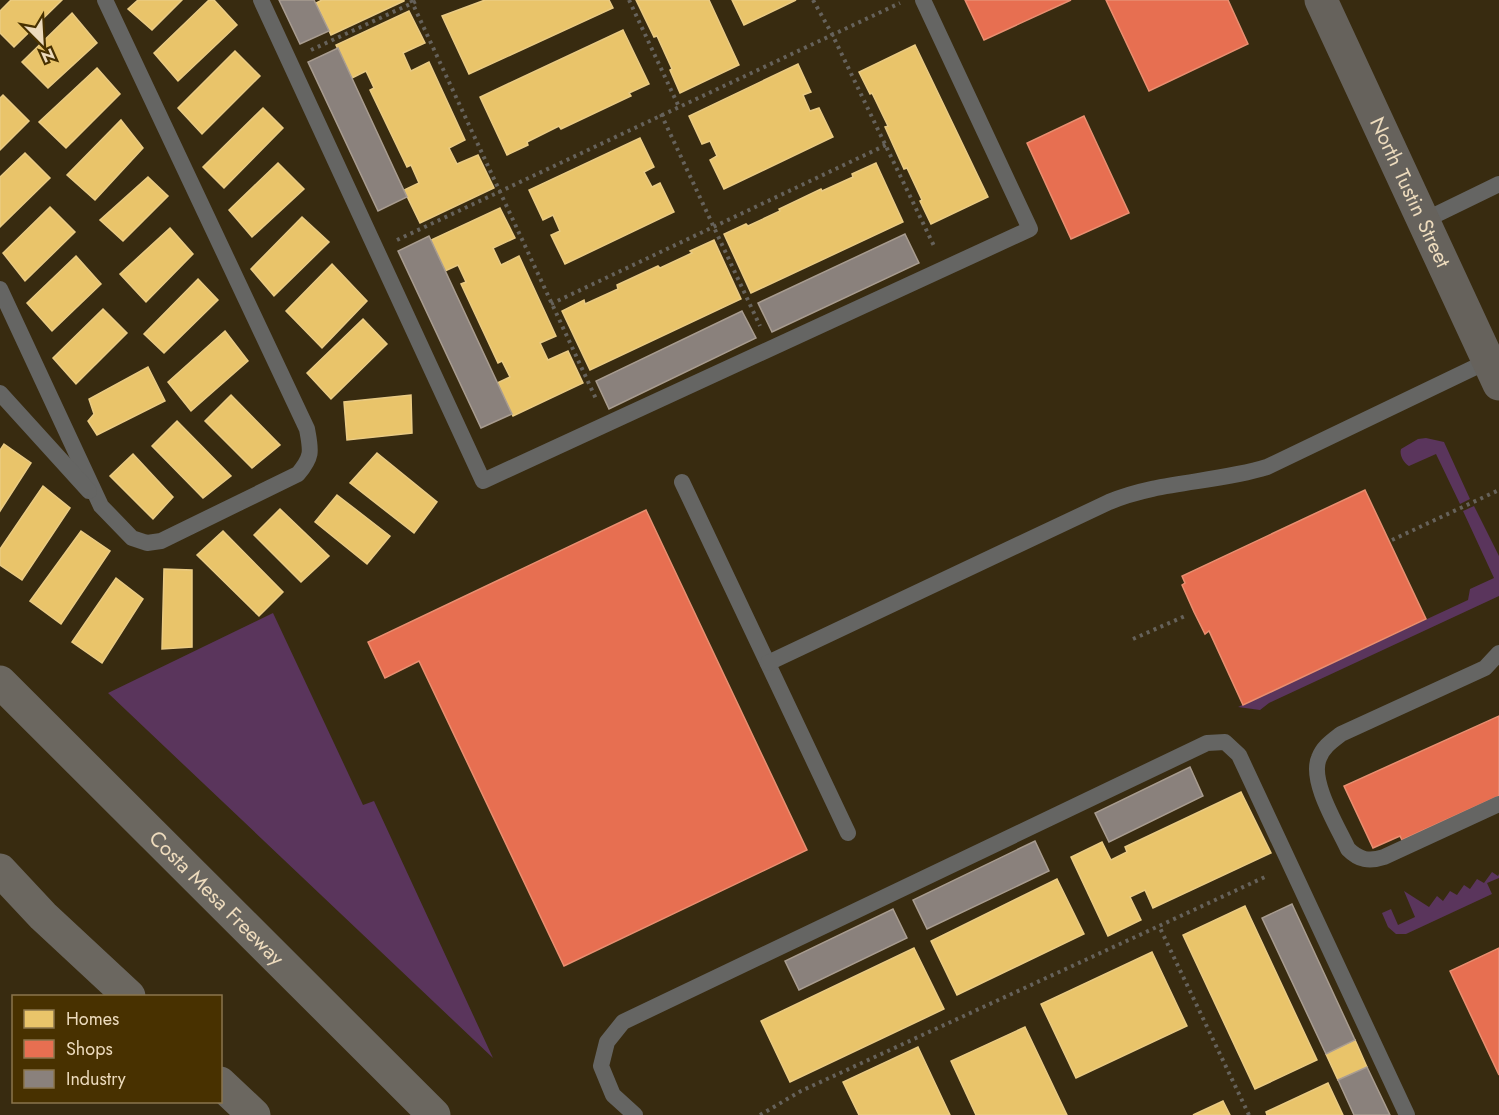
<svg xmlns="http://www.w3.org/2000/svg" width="1499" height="1115" viewBox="0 0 1499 1115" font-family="Jost,sans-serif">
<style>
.green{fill:#5a355c}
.homes{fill:#e9c46a;stroke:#eacb83;stroke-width:1.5}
.shops{fill:#e76f51;stroke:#e98f71;stroke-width:1.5}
.industry{fill:#8a817c;stroke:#a89c90;stroke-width:1.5}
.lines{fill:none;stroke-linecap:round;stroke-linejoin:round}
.path{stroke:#66625b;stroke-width:4;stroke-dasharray:3 4.5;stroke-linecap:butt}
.lane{stroke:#656563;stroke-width:16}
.primary{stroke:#66625c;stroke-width:33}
.highway{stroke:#6b6760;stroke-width:33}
.labels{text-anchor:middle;stroke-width:6;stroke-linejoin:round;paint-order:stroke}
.street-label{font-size:21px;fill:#eddbbd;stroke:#483100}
</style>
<rect width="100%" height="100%" fill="#382b10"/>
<!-- green -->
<g class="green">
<path d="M1426 438 1444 442 1470 499 1460 504 1436 454 1409 466C1404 463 1399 455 1401 449L1418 439Z"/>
<polygon points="1474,506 1499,556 1499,596 1269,703 1260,710 1238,707 1468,600 1470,589 1494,578 1463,511"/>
<polygon points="273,613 363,805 374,801 493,1058 108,693"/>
<polygon points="1492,872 1498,876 1499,874 1499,878 1487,883 1492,894 1406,934 1396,934 1388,927 1382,913 1391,909 1398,925 1415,917 1404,891 1429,907 1437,896 1443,901 1450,891 1457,895 1464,885 1470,889 1477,879 1484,883"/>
</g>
<!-- homes -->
<g class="homes">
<polygon points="11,0 62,0 14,47 0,33 0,11"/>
<polygon points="138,0 182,0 152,30 128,9"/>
<polygon points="209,0 214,0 237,25 178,81 154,53"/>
<polygon points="322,0 404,0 404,1 331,35 316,3"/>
<polygon points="485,0 609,0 613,8 469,74 442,16"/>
<polygon points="636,0 709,0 739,65 680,93 670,70 672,69 657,36 654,37"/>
<polygon points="732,0 796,0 744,25"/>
<polygon points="409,11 425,43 403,53 411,71 429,62 465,140 449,148 457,164 478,155 494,188 420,223 404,190 419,183 411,165 407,167 370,90 374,88 366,71 352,78 336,45"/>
<polygon points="72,13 97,43 48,88 22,62"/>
<polygon points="623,30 649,84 629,93 631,96 561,129 559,126 527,142 528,145 507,155 480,97"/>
<polygon points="915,45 988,197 931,224 920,201 922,200 907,168 904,169 885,127 888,126 872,93 870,94 859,72"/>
<polygon points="235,51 260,76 202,134 178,108"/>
<polygon points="798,64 811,92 803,95 810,111 819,108 833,137 724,189 710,160 717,156 710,141 702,144 689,116"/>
<polygon points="97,68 120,94 66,148 39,122"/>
<polygon points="3,95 29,121 0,150 0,98"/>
<polygon points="263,108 283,128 224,188 203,167"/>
<polygon points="121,120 143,148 95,200 67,175"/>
<polygon points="640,138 654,167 644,172 652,187 660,183 674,212 565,264 551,235 560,231 553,215 543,220 529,190"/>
<polygon points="25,153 50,178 0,227 0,177"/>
<polygon points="278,163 304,189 252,237 229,210"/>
<polygon points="876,163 903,222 751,293 724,234 746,224 748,226 780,211 779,209 821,189 822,191 853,177 852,174"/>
<polygon points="148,177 168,196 123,241 100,220"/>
<polygon points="50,207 75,232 25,281 3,253"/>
<polygon points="500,208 515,238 493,248 501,265 519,256 556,336 540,343 548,360 568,351 583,383 513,416 497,383 510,377 502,361 498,363 461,284 466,282 458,265 445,271 431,240"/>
<polygon points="302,217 329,242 274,296 251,269"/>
<polygon points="170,228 193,254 146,302 120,274"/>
<polygon points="714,240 741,299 590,370 562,311 584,300 585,304 618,289 617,285 658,266 660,268 692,253 690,251"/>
<polygon points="76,256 101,284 52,331 27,303"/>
<polygon points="332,264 367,301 322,348 286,311"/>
<polygon points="198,279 218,300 164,353 144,334"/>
<polygon points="103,309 127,333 76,384 53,358"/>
<polygon points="363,319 387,344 331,399 307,373"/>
<polygon points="225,331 248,361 191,411 168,382"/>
<polygon points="148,367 165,401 97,435 88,421 94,414 89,399"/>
<polygon points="231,395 280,445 252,468 205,421"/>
<polygon points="411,395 412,433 347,440 344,402"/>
<polygon points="177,421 231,476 203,498 152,446"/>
<polygon points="4,444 31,463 0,511 0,450"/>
<polygon points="377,453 437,502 414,533 350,483"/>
<polygon points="133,454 173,497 153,519 110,476"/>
<polygon points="43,486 70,508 22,580 0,565 0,549"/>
<polygon points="337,495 390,536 367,564 315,522"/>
<polygon points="280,509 329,556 301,582 254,535"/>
<polygon points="81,531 110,551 61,624 30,601"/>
<polygon points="223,531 283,592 259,616 197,555"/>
<polygon points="164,569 192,570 192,647 162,649"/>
<polygon points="116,578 143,599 102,663 72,642"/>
<polygon points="1241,792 1271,853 1153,908 1145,890 1130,897 1141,920 1108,936 1071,857 1102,842 1111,860 1127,852 1125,847"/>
<polygon points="1057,879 1084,934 957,995 931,941"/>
<polygon points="1245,906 1317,1060 1255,1089 1183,935"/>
<polygon points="914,948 944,1009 790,1082 761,1021"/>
<polygon points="1152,952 1187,1026 1076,1078 1041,1004"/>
<polygon points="1025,1027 1067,1115 976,1115 951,1061"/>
<polygon points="1355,1040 1367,1067 1338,1080 1326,1054"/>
<polygon points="918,1047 950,1115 859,1115 843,1082"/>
<polygon points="1328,1083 1343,1115 1267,1115 1266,1112"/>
<polygon points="1223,1101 1230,1115 1193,1115"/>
</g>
<!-- shops -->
<g class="shops">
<polygon points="965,0 1071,0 984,40"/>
<polygon points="1106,0 1228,0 1248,44 1149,91"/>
<polygon points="1084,116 1129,213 1071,239 1027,143"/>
<polygon points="1365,490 1426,619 1243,705 1209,631 1205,634 1194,612 1182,585 1185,583 1182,576"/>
<polygon points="646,510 807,850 564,966 419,661 385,678 368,642"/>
<polygon points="1499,716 1499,796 1402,840 1400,836 1373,848 1344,786"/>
<polygon points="1499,948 1499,1075 1450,971"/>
</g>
<!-- industry -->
<g class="industry">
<polygon points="279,0 314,0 329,31 300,44"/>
<polygon points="338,48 407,197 378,211 308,62"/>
<polygon points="905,234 919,263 772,332 758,303"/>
<polygon points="429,236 512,414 481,428 398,251"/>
<polygon points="742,311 756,338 609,409 596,381"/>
<polygon points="1190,767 1203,796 1109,842 1095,813"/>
<polygon points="1035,841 1049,871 927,929 913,900"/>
<polygon points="1292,904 1355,1040 1326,1054 1262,918"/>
<polygon points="893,909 907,938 799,990 785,961"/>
<polygon points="1367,1067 1390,1115 1354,1115 1338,1080"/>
</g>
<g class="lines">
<!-- path -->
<g class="path">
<polyline points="411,0 597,401"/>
<polyline points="629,0 679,107"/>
<polyline points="813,0 832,34 934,246"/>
<polyline points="311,50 419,0"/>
<polyline points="661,114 760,326"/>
<polyline points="397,240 900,3"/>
<polyline points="551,304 886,145"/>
<polyline points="1392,540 1499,490"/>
<polyline points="1133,639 1185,616"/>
<polyline points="760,1115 801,1091 1159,926"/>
<polyline points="1249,1115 1159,926 1267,876"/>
</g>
<!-- lane -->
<g class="lane">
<polyline points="261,0 483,481 1030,229 923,0"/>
<polyline points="1423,221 1499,184"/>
<path d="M0 289 101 506 132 538 147 543 161 541 298 474C313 456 311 451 307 429L105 0"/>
<polyline points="0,393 89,491"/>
<polyline points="682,482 848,833"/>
<path d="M1499 653 1485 668 1341 734C1332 741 1323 747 1319 758 1309 781 1338 827 1348 849 1359 860 1369 862 1384 857L1499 804"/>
<path d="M768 663 1109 502C1159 481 1215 483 1267 467L1488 361"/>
<polyline points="635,1115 613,1095 601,1066 607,1042 623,1022 1207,743 1225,742 1239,755 1407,1115"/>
</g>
<!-- primary -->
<path class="primary" id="s1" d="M1321 0 1499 384"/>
<!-- highway -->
<g class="highway">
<path id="s2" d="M0 682 434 1115"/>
<polyline points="0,870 43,916 129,996"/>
<polyline points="220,1083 254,1115"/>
</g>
</g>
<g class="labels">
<!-- street labels -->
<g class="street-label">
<text dy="7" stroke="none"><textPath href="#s1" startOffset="212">North Tustin Street</textPath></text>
<text dy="7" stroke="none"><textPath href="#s2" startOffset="306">Costa Mesa Freeway</textPath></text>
</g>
</g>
<!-- legend -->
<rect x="12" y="995" width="210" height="108" fill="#483100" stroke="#8a754c" stroke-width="1.5"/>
<rect x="24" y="1010" width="30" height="18" fill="#e9c46a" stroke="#8a754c" stroke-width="1.5"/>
<text x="66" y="1025" font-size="18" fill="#eddbbd">Homes</text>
<rect x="24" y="1040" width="30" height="18" fill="#e76f51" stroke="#8a754c" stroke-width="1.5"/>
<text x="66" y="1055" font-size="18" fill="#eddbbd">Shops</text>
<rect x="24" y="1070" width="30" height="18" fill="#8a817c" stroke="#8a754c" stroke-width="1.5"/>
<text x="66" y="1085" font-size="18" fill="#eddbbd">Industry</text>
<!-- north arrow -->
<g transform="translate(42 42) rotate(156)" stroke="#483100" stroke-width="4.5" paint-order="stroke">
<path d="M0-4.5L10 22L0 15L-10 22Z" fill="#eddbbd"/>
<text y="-9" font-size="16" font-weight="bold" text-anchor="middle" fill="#eddbbd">N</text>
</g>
</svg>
